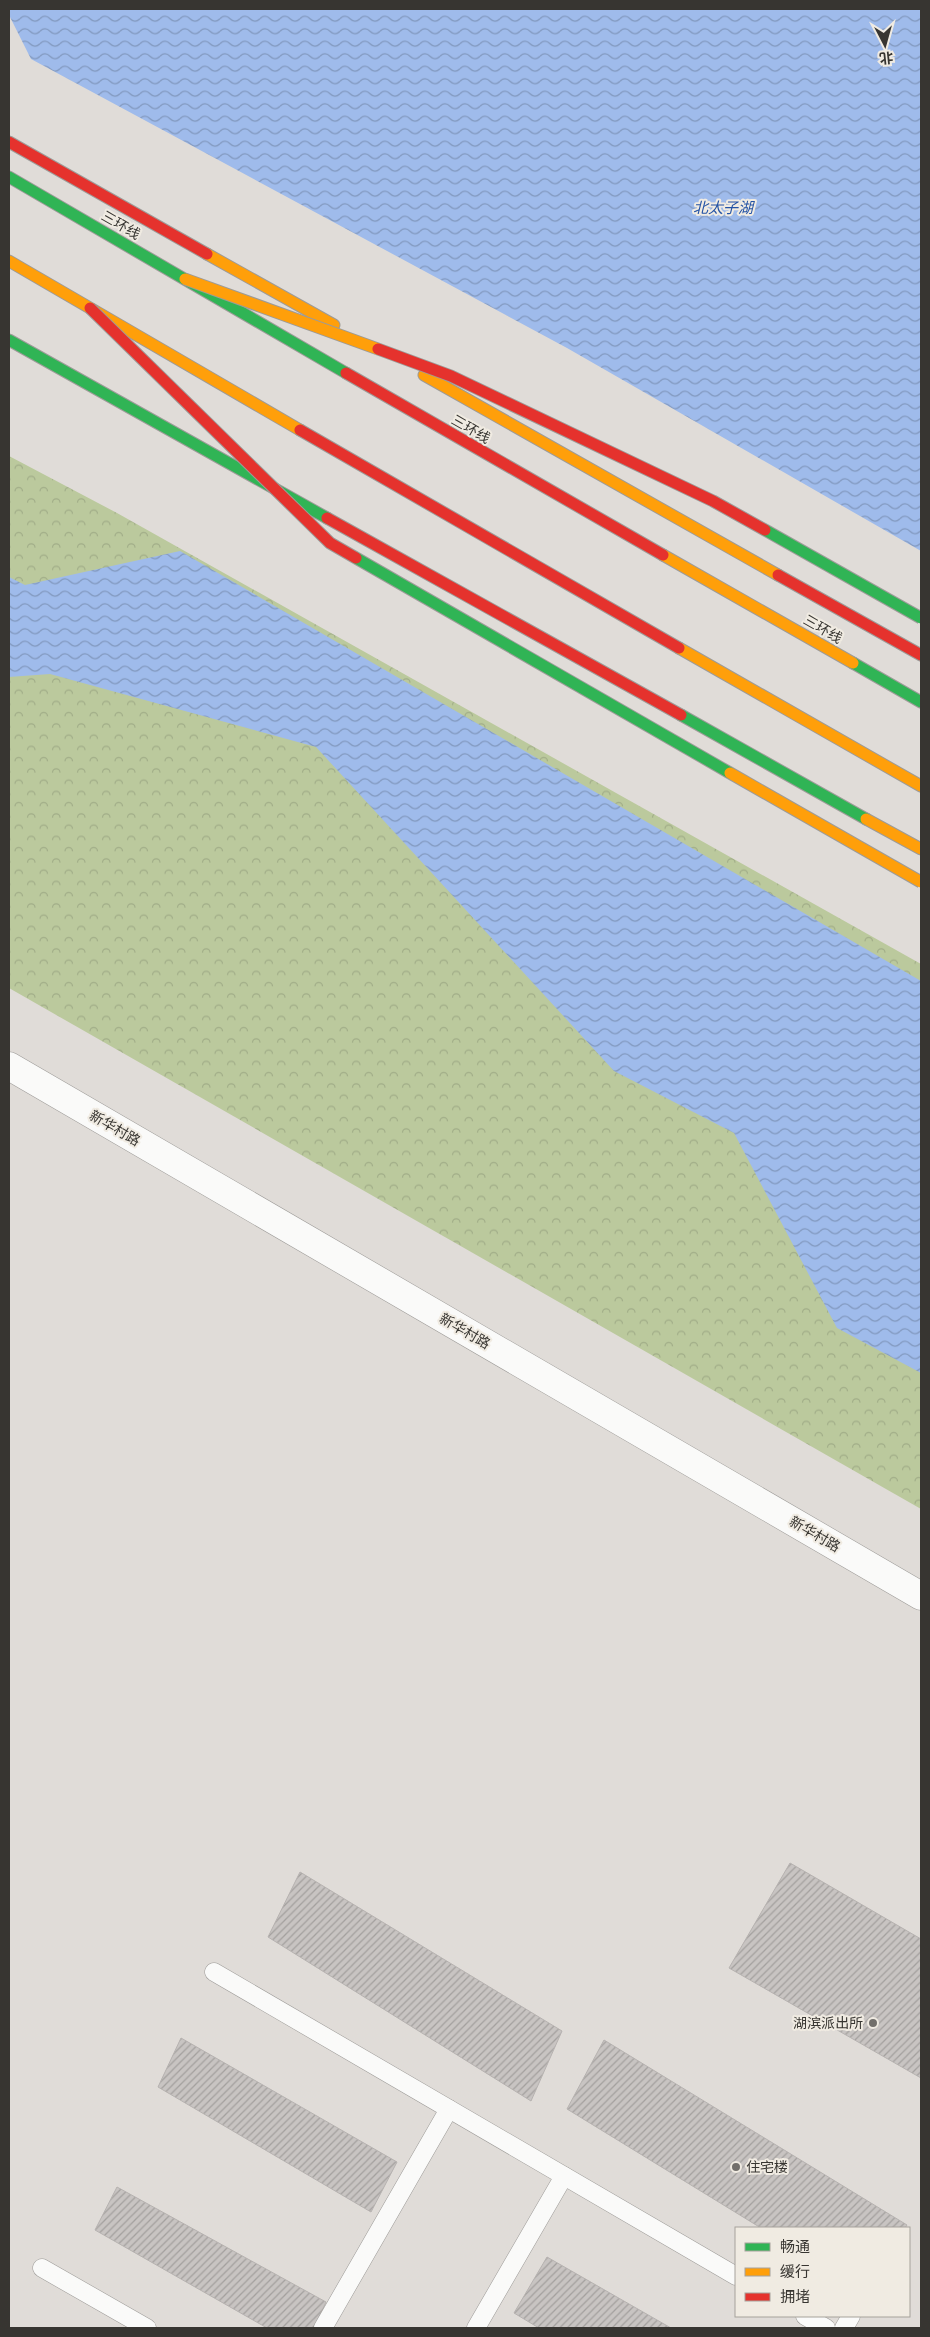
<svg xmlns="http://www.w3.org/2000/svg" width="930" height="2337" viewBox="0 0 930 2337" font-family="'Fira Sans Condensed','Noto Sans SC',sans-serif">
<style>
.park{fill:url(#park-crowns)}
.water{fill:url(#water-waves)}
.building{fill:url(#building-hatch);stroke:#b6b2b0}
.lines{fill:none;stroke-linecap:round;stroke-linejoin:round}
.lane-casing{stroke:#9d9b98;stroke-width:19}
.street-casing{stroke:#9d9b98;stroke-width:29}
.fast-casing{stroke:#9d9b98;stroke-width:13}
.slow-casing{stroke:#9d9b98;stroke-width:13}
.jam-casing{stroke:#9d9b98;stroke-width:13}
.lane{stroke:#fafaf9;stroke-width:18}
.street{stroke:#fafaf9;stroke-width:28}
.fast{stroke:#30b455;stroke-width:11}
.slow{stroke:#ff9f0a;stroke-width:11}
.jam{stroke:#e5322d;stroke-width:11}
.fast-bridge-casing{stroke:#9d9b98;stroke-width:13;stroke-linecap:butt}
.slow-bridge-casing{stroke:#9d9b98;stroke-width:13;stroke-linecap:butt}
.jam-bridge-casing{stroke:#9d9b98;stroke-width:13;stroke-linecap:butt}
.fast-bridge{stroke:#30b455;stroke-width:11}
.slow-bridge{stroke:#ff9f0a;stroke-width:11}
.jam-bridge{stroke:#e5322d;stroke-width:11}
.poi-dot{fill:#726f6b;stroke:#f0ebe2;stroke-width:2}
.labels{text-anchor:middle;stroke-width:4;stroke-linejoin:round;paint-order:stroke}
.street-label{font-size:14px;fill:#373531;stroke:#f0ebe2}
.poi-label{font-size:14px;fill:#373531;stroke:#f0ebe2;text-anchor:end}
.water-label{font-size:15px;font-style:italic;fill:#2453a5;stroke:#f0ebe2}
</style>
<defs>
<pattern id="park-crowns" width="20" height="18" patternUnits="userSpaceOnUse" patternTransform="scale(1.25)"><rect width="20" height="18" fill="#bbc99d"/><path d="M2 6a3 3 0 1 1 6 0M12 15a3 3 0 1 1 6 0" fill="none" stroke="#a1ad88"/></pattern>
<pattern id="water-waves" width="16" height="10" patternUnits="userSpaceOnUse" patternTransform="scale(1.25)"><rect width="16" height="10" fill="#9fbbeb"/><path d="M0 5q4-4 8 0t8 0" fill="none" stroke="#8299bf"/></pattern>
<pattern id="building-hatch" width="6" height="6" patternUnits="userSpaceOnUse" patternTransform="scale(1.25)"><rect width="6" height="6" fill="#c8c4c2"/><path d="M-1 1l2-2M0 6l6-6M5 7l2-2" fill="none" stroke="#a3a09e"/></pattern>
</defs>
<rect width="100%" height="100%" fill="#e0dcd8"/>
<!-- park -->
<polygon class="park" points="9,456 117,513 921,964 921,1509 9,988"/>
<!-- water -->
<g class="water">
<polygon points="9,9 921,9 921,551 567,348 31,59 9,15"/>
<polygon points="180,551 921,981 921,1373 837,1328 734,1133 614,1071 316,747 50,674 9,677 9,577 25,585"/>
</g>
<!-- building -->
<g class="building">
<polygon points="790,1863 921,1939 921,2078 729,1968"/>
<polygon points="300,1872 562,2031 531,2101 268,1937"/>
<polygon points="181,2038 397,2162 371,2212 158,2087"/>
<polygon points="604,2040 907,2225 905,2228 761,2228 567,2109"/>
<polygon points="117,2187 326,2302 314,2328 267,2328 95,2230"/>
<polygon points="547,2257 671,2328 539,2328 514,2313"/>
</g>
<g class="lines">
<defs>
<g id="lane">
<polyline points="214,1972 736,2276"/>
<polyline points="42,2268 147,2328"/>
<polyline points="805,2316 826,2328"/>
<polyline points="323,2328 449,2109"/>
<polyline points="476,2328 564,2176"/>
<polyline points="844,2328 851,2316"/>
</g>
<polyline id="street" points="9,1066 921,1596"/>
<g id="fast">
<polyline points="9,177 346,373"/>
<polyline points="9,340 327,518"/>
<polyline points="853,663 921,702"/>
<polyline points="681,715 866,819"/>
</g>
<g id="slow">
<polyline points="207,254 334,325"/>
<polyline points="9,261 300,430"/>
<polyline points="424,375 778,575"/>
<polyline points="663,555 853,663"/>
<polyline points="679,648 921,786"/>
<polyline points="866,819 921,849"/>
</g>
<g id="jam">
<polyline points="9,142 207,254"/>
<polyline points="346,373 663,555"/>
<polyline points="300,430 679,648"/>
<polyline points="327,518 681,715"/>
<polyline points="778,575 921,655"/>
</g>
</defs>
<!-- lane casing -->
<use href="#lane" class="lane-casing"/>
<!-- street casing -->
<use href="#street" class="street-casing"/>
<!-- fast casing -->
<use href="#fast" class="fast-casing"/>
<!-- slow casing -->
<use href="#slow" class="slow-casing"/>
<!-- jam casing -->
<use href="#jam" class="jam-casing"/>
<!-- lane -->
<use href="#lane" class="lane"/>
<!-- street -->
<use href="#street" class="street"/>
<!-- fast -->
<use href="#fast" class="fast"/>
<!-- slow -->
<use href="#slow" class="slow"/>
<!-- jam -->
<use href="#jam" class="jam"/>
<defs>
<g id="fast-bridge">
<polyline points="765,530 921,618"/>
<polyline points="356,558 730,773"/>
</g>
<g id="slow-bridge">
<polyline points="185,279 378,349"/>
<polyline points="730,773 921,882"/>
</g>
<g id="jam-bridge">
<polyline points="90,308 330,543 356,558"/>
<polyline points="378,349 451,376 713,501 765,530"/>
</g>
</defs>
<!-- fast-bridge casing -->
<use href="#fast-bridge" class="fast-bridge-casing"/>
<!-- slow-bridge casing -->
<use href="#slow-bridge" class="slow-bridge-casing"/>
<!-- jam-bridge casing -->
<use href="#jam-bridge" class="jam-bridge-casing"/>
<!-- fast-bridge -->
<use href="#fast-bridge" class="fast-bridge"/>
<!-- slow-bridge -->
<use href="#slow-bridge" class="slow-bridge"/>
<!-- jam-bridge -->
<use href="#jam-bridge" class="jam-bridge"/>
</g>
<!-- markers -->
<g class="poi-dot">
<circle cx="873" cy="2023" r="5"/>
<circle cx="736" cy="2167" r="5"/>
</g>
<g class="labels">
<!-- street labels -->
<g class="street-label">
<text transform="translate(121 225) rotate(30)" y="5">三环线</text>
<text transform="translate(471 429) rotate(30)" y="5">三环线</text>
<text transform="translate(823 629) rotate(30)" y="5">三环线</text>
<text transform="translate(115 1128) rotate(30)" y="5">新华村路</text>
<text transform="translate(465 1331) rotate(30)" y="5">新华村路</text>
<text transform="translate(815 1534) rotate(30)" y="5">新华村路</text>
</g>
<!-- poi labels -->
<g class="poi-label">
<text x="863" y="2028">湖滨派出所</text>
<text x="746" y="2172" text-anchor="start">住宅楼</text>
</g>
<!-- water labels -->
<g class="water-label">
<text x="723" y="213">北太子湖</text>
</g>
</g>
<!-- border -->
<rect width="930" height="2337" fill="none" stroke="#373531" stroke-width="20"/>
<!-- legend -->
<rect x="735" y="2227" width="175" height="90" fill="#f0ebe2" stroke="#a6a29b"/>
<rect x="745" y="2243" width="25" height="8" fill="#30b455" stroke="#a6a29b"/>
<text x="780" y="2252" font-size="15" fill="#373531">畅通</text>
<rect x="745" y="2268" width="25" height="8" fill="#ff9f0a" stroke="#a6a29b"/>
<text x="780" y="2277" font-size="15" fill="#373531">缓行</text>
<rect x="745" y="2293" width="25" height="8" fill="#e5322d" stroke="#a6a29b"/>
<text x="780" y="2302" font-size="15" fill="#373531">拥堵</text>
<!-- north arrow -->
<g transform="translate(885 45) rotate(174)" stroke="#f0ebe2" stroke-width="4" paint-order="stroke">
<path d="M0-4L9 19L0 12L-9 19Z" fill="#373531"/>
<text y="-8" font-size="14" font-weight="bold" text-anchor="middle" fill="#373531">北</text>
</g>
</svg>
